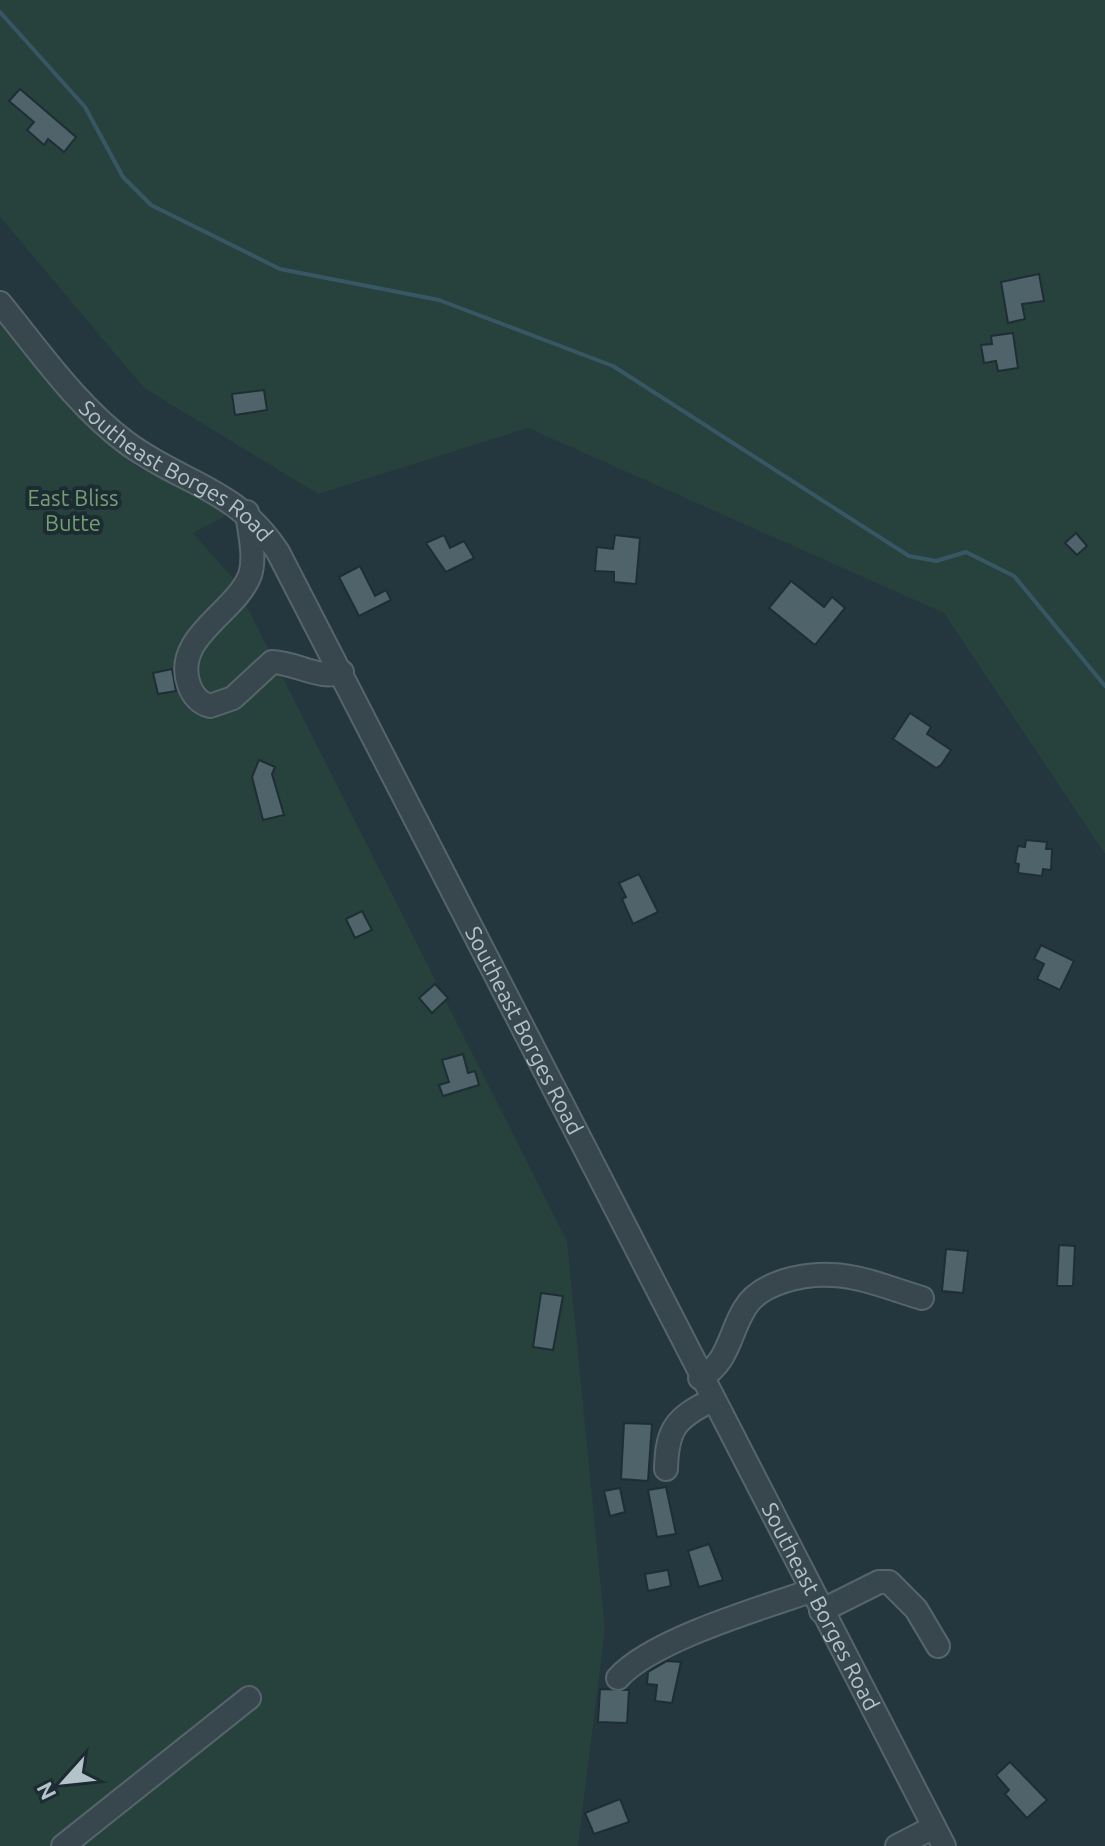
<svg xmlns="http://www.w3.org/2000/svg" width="1105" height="1846" viewBox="0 0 1105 1846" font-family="Ubuntu,sans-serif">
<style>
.green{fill:#27413c}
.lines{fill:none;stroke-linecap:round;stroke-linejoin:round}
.stream{stroke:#385765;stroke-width:4}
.building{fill:#4f636b;stroke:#1f2e35;stroke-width:2}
.minor-casing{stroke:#56656c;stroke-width:26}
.minor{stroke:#38474e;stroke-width:22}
.labels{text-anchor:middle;stroke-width:8;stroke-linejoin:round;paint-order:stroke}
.street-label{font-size:22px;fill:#b4c2c9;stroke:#1d2c33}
.park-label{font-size:22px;fill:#739f72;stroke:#1d2c33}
</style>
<rect width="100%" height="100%" fill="#24363e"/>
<!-- green -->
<g class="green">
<polygon points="0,0 1105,0 1105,854 944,613 528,428 318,494 144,388 0,217"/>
<polygon points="0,311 134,465 229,514 193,533 232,577 567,1241 605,1629 578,1846 0,1846"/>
</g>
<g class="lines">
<!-- stream -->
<polyline class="stream" points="0,12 85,107 123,177 151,205 280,269 439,300 613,366 909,556 936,561 966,552 1014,576 1105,686"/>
</g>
<!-- building -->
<g class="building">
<polygon points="20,89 76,137 64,152 48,139 44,145 27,130 34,122 9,101"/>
<polygon points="1039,274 1044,301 1022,304 1025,319 1008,323 1001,282"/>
<polygon points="1013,333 1018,368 998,371 996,361 984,363 981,345 992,344 991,336"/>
<polygon points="264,390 267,410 235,415 232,394"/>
<polygon points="1076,533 1087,546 1077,555 1065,543"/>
<polygon points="444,535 450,548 464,541 474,558 446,572 426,543"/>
<polygon points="615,535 640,538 636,584 614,582 614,572 595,571 597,547 613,549"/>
<polygon points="360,566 375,596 386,590 391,600 359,616 339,577"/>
<polygon points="791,581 824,607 832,597 845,608 815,645 769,608"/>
<polygon points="172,669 176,691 158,694 153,673"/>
<polygon points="910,713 931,727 927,734 951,750 941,765 936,768 893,739"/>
<polygon points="259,760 275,767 272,774 284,815 263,820 252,777"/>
<polygon points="1026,840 1047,842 1046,849 1052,849 1051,870 1043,869 1042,876 1018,873 1019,864 1015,863 1018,846 1025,847"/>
<polygon points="639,874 658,912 633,924 622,899 626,897 619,883"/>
<polygon points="362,911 372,930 355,938 346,919"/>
<polygon points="1041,945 1074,961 1060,990 1037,979 1044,964 1034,959"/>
<polygon points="435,984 448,998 432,1013 419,998"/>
<polygon points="463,1054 468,1073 475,1071 479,1085 443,1096 439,1085 449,1082 442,1060"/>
<polygon points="1059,1245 1075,1246 1073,1286 1057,1286"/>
<polygon points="946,1249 968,1251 963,1293 942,1291"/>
<polygon points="541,1293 563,1296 553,1350 533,1347"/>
<polygon points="624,1423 652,1424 648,1481 621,1479"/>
<polygon points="666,1487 676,1534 657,1537 648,1490"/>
<polygon points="620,1488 625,1512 610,1516 604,1491"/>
<polygon points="709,1544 723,1580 699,1587 688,1551"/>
<polygon points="668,1570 671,1586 648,1591 645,1574"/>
<polygon points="667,1661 681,1662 672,1703 655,1701 657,1685 647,1684 648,1672"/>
<polygon points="600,1689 629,1690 627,1723 598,1722"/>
<polygon points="1010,1762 1047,1800 1027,1818 1005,1794 1009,1790 996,1775"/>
<polygon points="620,1799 629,1822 594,1834 585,1813"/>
</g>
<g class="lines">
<defs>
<g id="minor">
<path id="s1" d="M0 303C39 351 77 406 127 443 184 485 235 487 278 552L944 1846"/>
<path d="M247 512C249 531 256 556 250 575 236 613 172 637 189 685 193 696 199 703 210 706L233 698 272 662C294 662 322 681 342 672"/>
<path d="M700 1378C729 1363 729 1333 745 1308 760 1282 805 1273 833 1275 862 1276 894 1290 922 1298"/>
<path d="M666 1469C667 1428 676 1418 712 1400"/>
<polyline points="821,1611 879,1582 889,1582 916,1609 938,1646"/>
<path d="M618 1678C652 1640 761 1608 811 1591"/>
<polyline points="63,1846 249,1698"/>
<polyline points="897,1846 934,1827"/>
</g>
</defs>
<!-- minor casing -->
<use href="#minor" class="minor-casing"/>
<!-- minor -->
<use href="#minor" class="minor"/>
</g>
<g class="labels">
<!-- street labels -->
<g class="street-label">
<text dy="8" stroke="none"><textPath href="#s1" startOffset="246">Southeast Borges Road</textPath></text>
<text dy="8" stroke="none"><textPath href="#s1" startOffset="916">Southeast Borges Road</textPath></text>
<text dy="8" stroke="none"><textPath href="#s1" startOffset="1564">Southeast Borges Road</textPath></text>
</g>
<!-- park labels -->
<g class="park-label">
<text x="73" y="506">East Bliss<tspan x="73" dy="25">Butte</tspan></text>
</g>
</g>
<!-- north arrow -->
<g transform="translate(64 1782) rotate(243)" stroke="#1d2c33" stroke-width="6" paint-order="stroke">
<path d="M0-6L14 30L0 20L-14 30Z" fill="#b4c2c9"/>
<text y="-12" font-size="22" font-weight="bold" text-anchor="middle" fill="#b4c2c9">N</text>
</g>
</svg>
